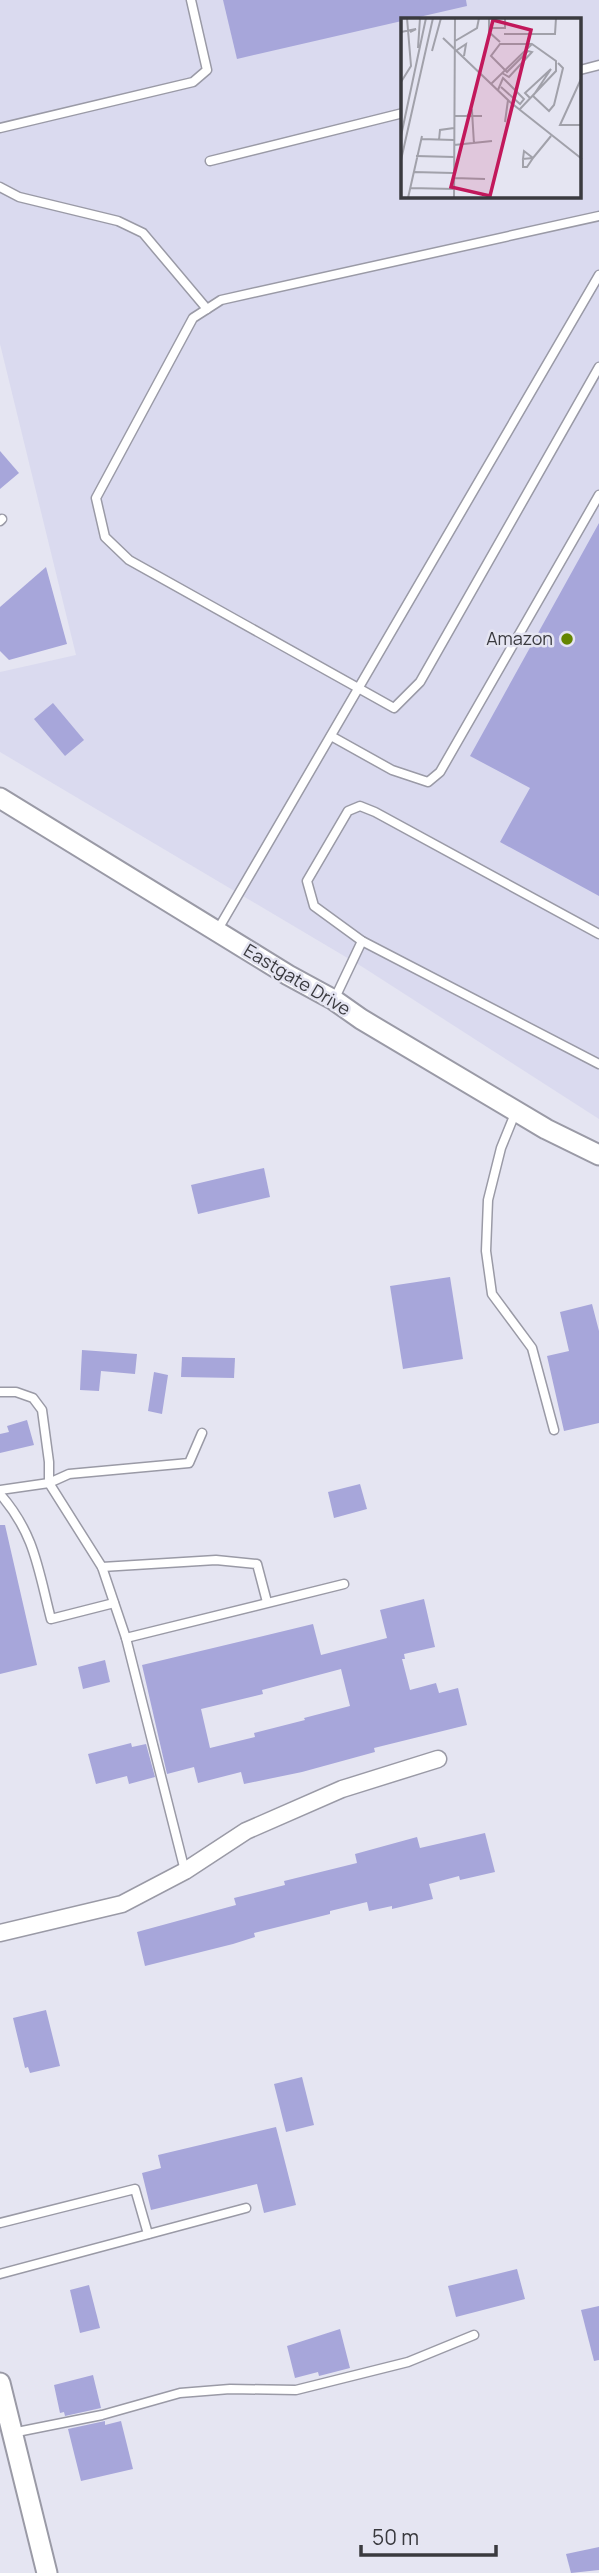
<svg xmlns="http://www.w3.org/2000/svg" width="599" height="2573" viewBox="0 0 599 2573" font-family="Manrope,sans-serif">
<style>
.built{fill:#dadaef;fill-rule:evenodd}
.building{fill:#a7a6da;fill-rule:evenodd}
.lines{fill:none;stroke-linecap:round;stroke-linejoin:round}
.service-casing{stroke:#9a9aa6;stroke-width:11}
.minor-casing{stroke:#9a9aa6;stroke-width:19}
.tertiary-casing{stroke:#9a9aa6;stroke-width:23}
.service{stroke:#fff;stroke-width:8}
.minor{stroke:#fff;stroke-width:16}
.tertiary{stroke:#fff;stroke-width:19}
.poi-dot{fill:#648500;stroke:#e5e5f2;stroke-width:2.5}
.labels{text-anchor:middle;stroke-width:5;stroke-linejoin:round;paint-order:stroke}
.poi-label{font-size:18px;fill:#3a3a3f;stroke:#e5e5f2;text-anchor:end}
.street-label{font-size:18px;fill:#3a3a3f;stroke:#e5e5f2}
.inset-road{fill:none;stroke:#a1a1aa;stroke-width:2}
.view{fill:#c2185b;fill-opacity:0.15;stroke:#c2185b;stroke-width:3.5}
.inset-edge{fill:none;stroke:#3a3a3f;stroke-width:3.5}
</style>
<rect width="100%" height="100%" fill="#e5e5f2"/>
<!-- built -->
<path class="built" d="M0 0H599V1119L361 966 0 752V672L76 655 0 344ZM403 19H580V196H403Z"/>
<!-- building -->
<g class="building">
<polygon points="223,0 466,0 467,6 237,59"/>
<polygon points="0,451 19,473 0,489"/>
<polygon points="599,523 599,896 500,842 530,788 470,756"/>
<polygon points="46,567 67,644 9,660 0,651 0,607"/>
<polygon points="53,703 84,740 65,756 34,719"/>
<polygon points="264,1168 270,1197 198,1214 191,1185"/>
<polygon points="450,1277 463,1359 403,1369 390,1286"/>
<polygon points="592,1304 599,1331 599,1423 564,1431 547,1356 569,1351 560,1312"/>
<polygon points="82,1350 137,1354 135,1374 101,1371 99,1391 80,1390"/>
<polygon points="182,1357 235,1358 234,1378 181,1377"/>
<polygon points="154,1372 168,1375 162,1414 148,1411"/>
<polygon points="27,1420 34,1445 0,1453 0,1434 9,1432 7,1426"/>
<polygon points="360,1484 367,1509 334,1518 328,1492"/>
<polygon points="0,1525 5,1525 37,1665 0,1674"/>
<path d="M424 1599 435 1647 404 1654 405 1659H402L410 1690 436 1683 439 1693 458 1688 467 1725 374 1748 375 1752 302 1772 244 1784 241 1772 198 1783 194 1767 167 1774 142 1665 313 1624 321 1655 387 1638 380 1610ZM341 1669 350 1706 304 1718 305 1720 254 1733 255 1737 210 1748 201 1709 263 1694 262 1690Z"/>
<polygon points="105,1660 110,1682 83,1689 78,1667"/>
<polygon points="131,1743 132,1747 146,1744 155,1777 129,1784 127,1776 96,1784 88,1754"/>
<polygon points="485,1833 495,1872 460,1880 459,1876 429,1884 433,1899 392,1909 392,1906 369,1911 367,1902 330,1911 330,1914 254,1933 255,1937 233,1944 145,1966 137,1932 236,1905 234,1898 285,1885 284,1881 357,1863 355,1854 417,1837 420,1848"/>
<polygon points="46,2010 60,2066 30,2073 28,2067 25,2068 13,2018"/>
<polygon points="302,2077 314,2125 286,2132 274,2084"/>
<polygon points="276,2127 296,2205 264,2213 257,2184 151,2210 142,2173 161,2168 158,2155"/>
<polygon points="517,2269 525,2299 456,2317 448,2286"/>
<polygon points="89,2285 100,2328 80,2333 70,2290"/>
<polygon points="599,2306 599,2360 594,2361 581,2310"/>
<polygon points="340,2329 350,2368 319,2376 318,2372 295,2378 287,2346"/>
<polygon points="93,2375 101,2408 65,2416 64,2412 60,2413 54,2385"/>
<polygon points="105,2421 105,2425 121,2421 133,2469 81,2481 68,2429"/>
<polygon points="599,2547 599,2570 571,2573 566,2554"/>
</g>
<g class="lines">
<defs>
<g id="service">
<polyline points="580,70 599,65"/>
<polyline points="0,128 193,82 207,70 191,0"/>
<polyline points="210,161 403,113"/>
<polyline points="0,187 19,197 118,221 143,233 207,309"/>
<polyline points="599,216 221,300 193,318 96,498 105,537 129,560 394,708 420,682 599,367"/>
<polyline points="0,521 2,519"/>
<polyline points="331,736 392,770 428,782 440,772 599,495"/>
<polyline points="217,931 599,275"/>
<polyline points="599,934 375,812 360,806 348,811 307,881 314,906 362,941 599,1064"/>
<polyline points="334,1000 362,941"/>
<polyline points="516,1111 501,1148 488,1200 486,1251 492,1294 532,1348 554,1430"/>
<polyline points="0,1392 16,1392 33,1398 42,1410 49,1462 49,1483 102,1567 126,1638 185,1871"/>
<polyline points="0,1490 49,1483 69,1474 189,1463 202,1433"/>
<path d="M0 1494C35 1534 38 1569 51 1619L114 1603"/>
<polyline points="102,1567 216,1560 257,1564 267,1602"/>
<polyline points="126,1638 344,1584"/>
<polyline points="0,2223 135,2189 148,2234"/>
<polyline points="0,2274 246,2208"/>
<polyline points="12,2433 102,2415 180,2393 230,2389 296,2390 408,2362 474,2335"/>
</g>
<polyline id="minor" points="0,1933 122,1904 185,1871 246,1831 342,1789 438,1759"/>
<g id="tertiary">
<polyline points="0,798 288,975 334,1000 361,1019 546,1129 599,1155"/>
<polyline points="0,2383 47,2573"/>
</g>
</defs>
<!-- service casing -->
<use href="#service" class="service-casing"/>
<!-- minor casing -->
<use href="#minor" class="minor-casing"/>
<!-- tertiary casing -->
<use href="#tertiary" class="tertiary-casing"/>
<!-- service -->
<use href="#service" class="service"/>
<!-- minor -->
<use href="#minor" class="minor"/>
<!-- tertiary -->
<use href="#tertiary" class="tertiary"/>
</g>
<!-- markers -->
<circle class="poi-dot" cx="567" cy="639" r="7"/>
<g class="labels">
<!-- poi labels -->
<g class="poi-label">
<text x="553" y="645">Amazon</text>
</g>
<!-- street labels -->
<g class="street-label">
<text transform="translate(297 980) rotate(31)" y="6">Eastgate Drive</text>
</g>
</g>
<!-- overview -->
<g transform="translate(401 18)">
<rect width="180" height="180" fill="#e5e5f2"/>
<path class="inset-road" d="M88 0V14L99 24M88 10H104V0M0 14 15 11 9 14M103 16H154L155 0M42 20 109 84 181 141M54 23 76 10 78 0M17 30 19 0M56 32 65 26 63 38M31 33 40 0M101 55 108 59 131 34 127 33 106 54 90 38 99 26H131M180 61 159 107H181M0 64 10 48 6 0M90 66 131 26 155 43V53L118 92M97 72 102 60 123 81 119 86 100 69M132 78 148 93 153 87 162 50 157 45M129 80 124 75 150 51 132 78M53 98H81M66 98 71 93 73 126M104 104 107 82M0 118 25 0M20 121 53 122M38 122 39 112 53 110M53 127 91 123M15 138 53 139M122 141V149H126L132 140 123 133 122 141 132 140 150 118M0 142 32 0M12 154 52 155M53 160 84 161M9 170 53 171M7 180 21 118M53 180 54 0"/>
<path class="view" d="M92 2 130 12 89 178 50 169Z"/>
<rect width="180" height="180" class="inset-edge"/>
</g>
<!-- scale -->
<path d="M361 2545v10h135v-10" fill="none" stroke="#3a3a3f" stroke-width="3.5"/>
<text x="372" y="2545" font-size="21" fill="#3a3a3f" stroke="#e5e5f2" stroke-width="5" paint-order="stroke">50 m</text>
</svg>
